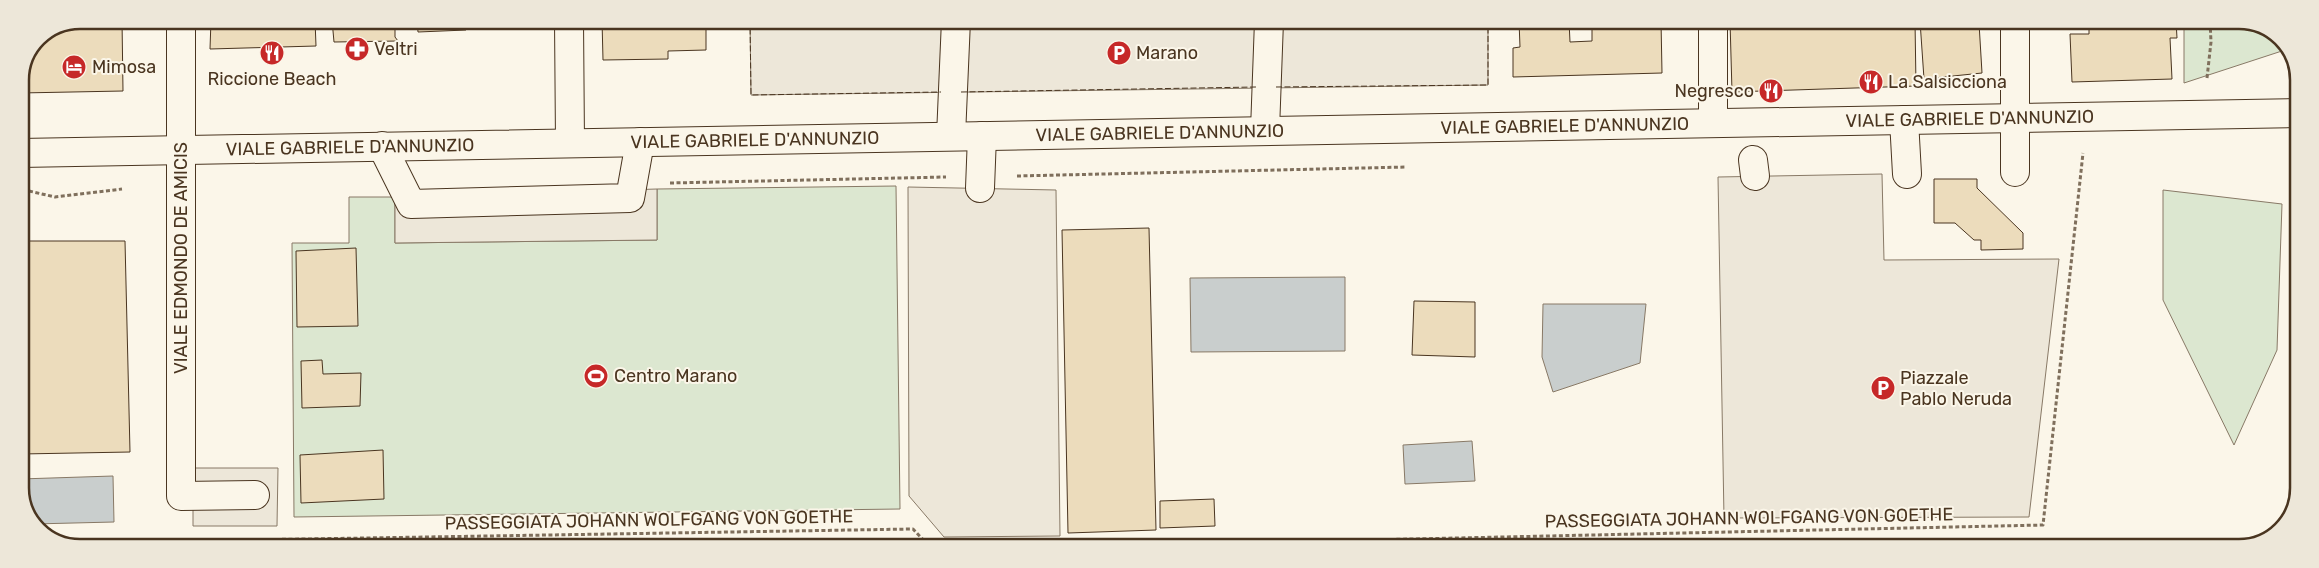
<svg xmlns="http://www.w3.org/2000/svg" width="2319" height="568" viewBox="0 0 2319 568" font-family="Rubik,sans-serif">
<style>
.green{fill:#dce7d0;stroke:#887966}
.parking{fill:#ede7d9;stroke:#887966}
.water{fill:#c9cecd;stroke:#887966}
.building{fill:#ecdcbc;stroke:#4a3520}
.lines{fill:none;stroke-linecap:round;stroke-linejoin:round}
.minor-casing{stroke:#4a3520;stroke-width:30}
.path{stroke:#7f6f5c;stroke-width:3;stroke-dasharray:4 2.5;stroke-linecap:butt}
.minor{stroke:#fbf6e9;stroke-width:28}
.fence{stroke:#4a3520;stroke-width:1;stroke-dasharray:6 2.5;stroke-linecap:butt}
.labels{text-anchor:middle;stroke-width:4;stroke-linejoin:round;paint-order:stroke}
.poi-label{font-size:18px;fill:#4a3520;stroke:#fbf6e9;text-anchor:start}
.street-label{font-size:18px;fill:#4a3520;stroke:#fbf6e9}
.rim{fill:none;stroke:#4a3520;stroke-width:2.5}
</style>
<rect width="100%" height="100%" fill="#fbf6e9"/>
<!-- green -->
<g class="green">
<polygon points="2184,21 2251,21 2284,40 2288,49 2184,83"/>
<polygon points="896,186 900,509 294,517 292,243 349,243 349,197 395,197 395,243 657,240 657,189"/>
<polygon points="2163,190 2282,204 2277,350 2234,445 2163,300"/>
</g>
<!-- parking -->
<g class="parking">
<polygon points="750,20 1488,21 1488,85 751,95"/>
<polygon points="1882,174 1884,260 2059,259 2029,517 1724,518 1718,177"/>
<polygon points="908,187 1056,190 1060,536 944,537 909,496"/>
<polygon points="657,189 657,240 395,243 395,197"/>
<polygon points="193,468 278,468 277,526 193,526"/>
</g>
<!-- water -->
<g class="water">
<polygon points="1345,277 1345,351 1191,352 1190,278"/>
<polygon points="1543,304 1646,304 1640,363 1553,392 1542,357"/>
<polygon points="1472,441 1475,481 1405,484 1403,445"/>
<polygon points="113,476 114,522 33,524 20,496 20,479"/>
</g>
<!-- building -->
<g class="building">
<polygon points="80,20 122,20 123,91 20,93 20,80 38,37"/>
<polygon points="211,20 315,20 316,46 210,49"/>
<polygon points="332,20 395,20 395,37 398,41 334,42"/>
<polygon points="417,20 465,20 466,30 418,32"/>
<polygon points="602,20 706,20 706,50 668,51 668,59 603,60"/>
<polygon points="1519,21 1569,21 1570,42 1592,41 1592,21 1661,21 1662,73 1513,77 1513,48 1520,47"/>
<polygon points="1730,21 1915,21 1916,86 1732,92"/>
<polygon points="1920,21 1958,21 1958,24 1979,23 1982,73 1924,79"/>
<polygon points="2089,21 2176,21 2177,38 2170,38 2172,79 2072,82 2070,34 2089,34"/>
<polygon points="1934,179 1977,179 1977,188 2023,233 2023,249 1981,250 1981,240 1974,240 1955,223 1934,223"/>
<polygon points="1149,228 1156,530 1068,533 1062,230"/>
<polygon points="20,241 125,241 130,452 21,454 20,372 23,372"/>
<polygon points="356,248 358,326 297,327 296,251"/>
<polygon points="1414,301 1475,302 1475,357 1412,355"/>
<polygon points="322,360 323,374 361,373 360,406 302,408 301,361"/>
<polygon points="383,450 384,499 301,503 300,455"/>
<polygon points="1214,499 1215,526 1160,528 1160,501"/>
</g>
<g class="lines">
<defs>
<g id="minor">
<polyline points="181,20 181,496 255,495"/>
<polyline points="569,20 570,143"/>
<polyline points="1713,21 1713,123"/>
<polyline points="2015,21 2015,172"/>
<polyline points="1904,120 1907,174"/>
<polyline points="1265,130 1269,21"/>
<polyline points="951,136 956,20"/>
<polyline points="382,146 411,204 630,198 640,142"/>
<path id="s1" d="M20 153 2299 113"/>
<polyline points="1753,160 1755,176"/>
<polyline points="980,188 982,136"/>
</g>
</defs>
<!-- minor casing -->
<use href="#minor" class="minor-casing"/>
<!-- path -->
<g class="path">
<polyline points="2207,78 2211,42 2210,21"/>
<polyline points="1017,176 1406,167"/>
<polyline points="670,183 946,177"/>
<polyline points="29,191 55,197 122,189"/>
<polyline points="61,543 913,529 930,547"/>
<polyline points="1052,547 2043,525 2083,153"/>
</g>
<!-- minor -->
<use href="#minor" class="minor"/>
<!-- fence -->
<g class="fence">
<polyline points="750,20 751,95 941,92"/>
<polyline points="1276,87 1488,85 1488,21"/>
<polyline points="961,92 1256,87"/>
</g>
</g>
<!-- icons -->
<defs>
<symbol id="pharmacy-disc" viewBox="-11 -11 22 22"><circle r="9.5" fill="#c62828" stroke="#fbf6e9"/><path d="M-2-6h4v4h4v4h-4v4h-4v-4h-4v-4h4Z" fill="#fff"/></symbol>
<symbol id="restaurant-disc" viewBox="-11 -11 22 22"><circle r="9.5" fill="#c62828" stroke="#fbf6e9"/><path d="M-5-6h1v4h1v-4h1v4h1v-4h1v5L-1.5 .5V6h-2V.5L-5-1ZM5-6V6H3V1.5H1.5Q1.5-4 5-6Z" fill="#fff"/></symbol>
<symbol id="parking-disc" viewBox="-11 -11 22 22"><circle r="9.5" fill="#c62828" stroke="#fbf6e9"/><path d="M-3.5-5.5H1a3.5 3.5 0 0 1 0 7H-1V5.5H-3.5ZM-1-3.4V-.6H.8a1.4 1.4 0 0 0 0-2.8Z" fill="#fff"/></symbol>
<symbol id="hotel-disc" viewBox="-11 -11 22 22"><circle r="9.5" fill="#c62828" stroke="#fbf6e9"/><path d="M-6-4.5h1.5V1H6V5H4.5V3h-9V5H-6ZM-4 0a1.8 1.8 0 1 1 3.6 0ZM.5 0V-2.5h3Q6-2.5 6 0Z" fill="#fff"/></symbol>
<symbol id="stadium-disc" viewBox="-11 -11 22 22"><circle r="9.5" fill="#c62828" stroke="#fbf6e9"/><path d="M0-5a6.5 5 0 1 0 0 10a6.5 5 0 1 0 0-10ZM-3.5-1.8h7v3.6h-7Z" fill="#fff"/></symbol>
</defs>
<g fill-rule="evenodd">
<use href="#pharmacy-disc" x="343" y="35" width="28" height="28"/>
<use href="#restaurant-disc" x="258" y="39" width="28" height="28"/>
<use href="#parking-disc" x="1105" y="39" width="28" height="28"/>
<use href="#hotel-disc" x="60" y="53" width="28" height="28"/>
<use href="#restaurant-disc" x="1857" y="68" width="28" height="28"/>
<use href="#restaurant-disc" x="1757" y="77" width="28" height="28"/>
<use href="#stadium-disc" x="582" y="362" width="28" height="28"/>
<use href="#parking-disc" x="1869" y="374" width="28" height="28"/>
</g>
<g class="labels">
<!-- poi labels -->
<g class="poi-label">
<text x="374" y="55">Veltri</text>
<text x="1136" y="59">Marano</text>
<text x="92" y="73">Mimosa</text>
<text x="272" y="85" text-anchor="middle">Riccione Beach</text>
<text x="1888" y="88">La Salsicciona</text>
<text x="1754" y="97" text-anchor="end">Negresco</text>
<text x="614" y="382">Centro Marano</text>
<text x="1900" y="384">Piazzale<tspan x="1900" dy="21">Pablo Neruda</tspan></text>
</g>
<!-- street labels -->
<g class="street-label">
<text dy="6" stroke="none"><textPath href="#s1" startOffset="1950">VIALE GABRIELE D'ANNUNZIO</textPath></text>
<text dy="6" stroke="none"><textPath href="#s1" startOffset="1545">VIALE GABRIELE D'ANNUNZIO</textPath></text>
<text dy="6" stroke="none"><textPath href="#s1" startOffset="1140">VIALE GABRIELE D'ANNUNZIO</textPath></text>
<text dy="6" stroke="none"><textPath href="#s1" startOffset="735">VIALE GABRIELE D'ANNUNZIO</textPath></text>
<text dy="6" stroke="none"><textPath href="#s1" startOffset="330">VIALE GABRIELE D'ANNUNZIO</textPath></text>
<text transform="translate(181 258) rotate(-90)" y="6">VIALE EDMONDO DE AMICIS</text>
<text transform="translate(1749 518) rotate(-1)" y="6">PASSEGGIATA JOHANN WOLFGANG VON GOETHE</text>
<text transform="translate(649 520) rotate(-1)" y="6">PASSEGGIATA JOHANN WOLFGANG VON GOETHE</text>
</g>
</g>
<!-- crop -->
<path d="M0 0H2319V568H0ZM80 29H2239A51 51 0 0 1 2290 80V488A51 51 0 0 1 2239 539H80A51 51 0 0 1 29 488V80A51 51 0 0 1 80 29Z" fill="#ede7d9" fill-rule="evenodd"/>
<path class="rim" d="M80 29H2239A51 51 0 0 1 2290 80V488A51 51 0 0 1 2239 539H80A51 51 0 0 1 29 488V80A51 51 0 0 1 80 29Z"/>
</svg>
